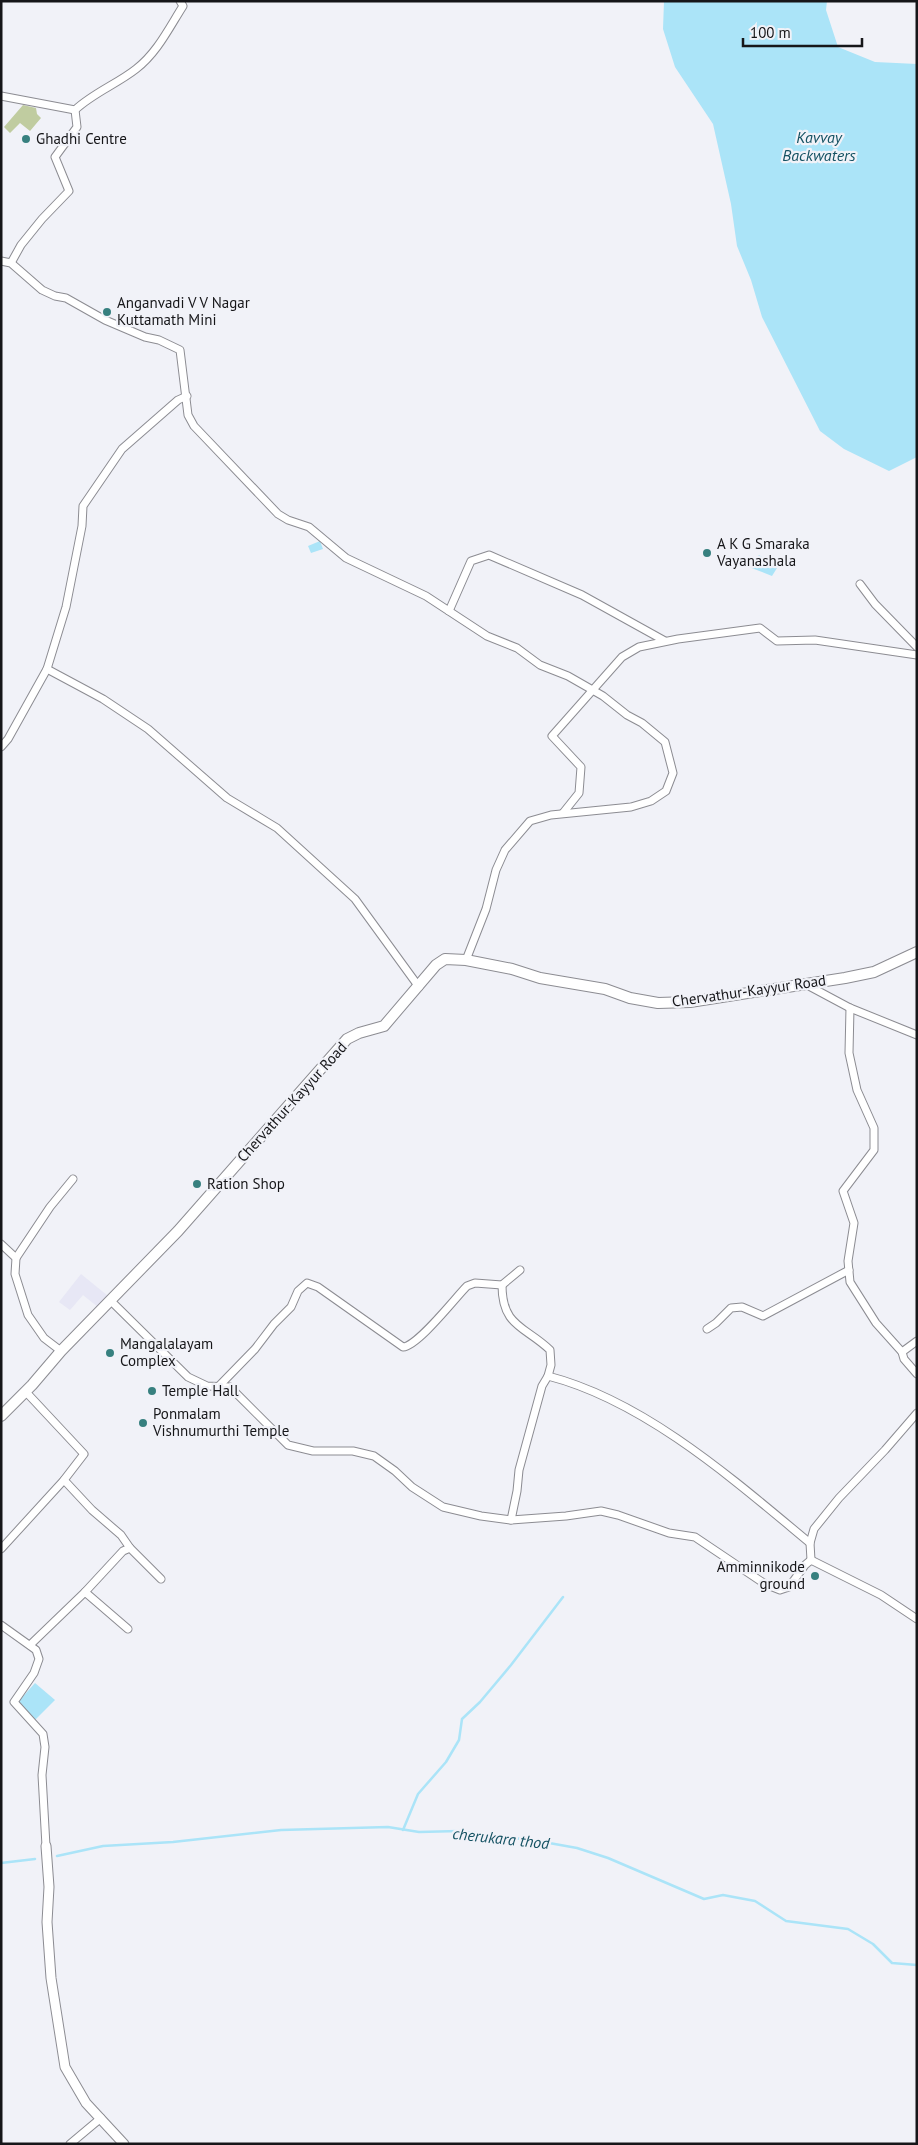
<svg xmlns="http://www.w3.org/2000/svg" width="918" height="2145" viewBox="0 0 918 2145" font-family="'PT Sans',sans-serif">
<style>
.built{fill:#e7e7f5}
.green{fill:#c0cca0}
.water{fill:#abe4f8}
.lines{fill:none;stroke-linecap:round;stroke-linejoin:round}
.stream{stroke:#abe4f8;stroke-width:2.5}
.minor-casing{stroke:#8c8c92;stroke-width:9}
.tertiary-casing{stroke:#8c8c92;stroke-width:11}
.secondary-casing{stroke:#8c8c92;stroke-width:12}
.minor{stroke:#fff;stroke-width:7}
.tertiary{stroke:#fff;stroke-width:9}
.secondary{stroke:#fff;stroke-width:10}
.poi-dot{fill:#37807f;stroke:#f1f2f8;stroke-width:2}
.labels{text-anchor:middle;stroke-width:4.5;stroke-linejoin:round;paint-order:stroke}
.poi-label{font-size:15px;fill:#161619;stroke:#f1f2f8;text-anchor:start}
.street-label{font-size:15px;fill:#161619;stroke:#f1f2f8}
.water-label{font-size:16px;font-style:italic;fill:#155263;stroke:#f1f2f8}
</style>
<rect width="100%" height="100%" fill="#f1f2f8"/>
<!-- built -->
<polygon class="built" points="81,1274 108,1296 98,1307 83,1295 70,1310 59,1302"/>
<!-- green -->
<polygon class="green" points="23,105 36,108 37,114 41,118 30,131 20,123 10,133 4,127"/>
<!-- water -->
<g class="water">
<polygon points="664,1 827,1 826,10 838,47 875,62 917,64 917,457 889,471 844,449 820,431 762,317 751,280 737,246 731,204 713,124 675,67 663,29"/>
<polygon points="320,541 323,549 311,553 308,546"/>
<polygon points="759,555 777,568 772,576 749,567"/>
<polygon points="35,1683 55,1700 35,1720 18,1702"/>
</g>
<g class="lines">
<!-- stream -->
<g class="stream">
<polyline points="403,1830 418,1794 446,1762 459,1740 462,1719 480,1702 511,1665 563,1597"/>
<polyline points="57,1856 103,1846 173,1842 281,1830 388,1827 419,1832 459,1831 538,1841 577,1848 608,1858 704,1899 723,1895 755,1901 786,1921 848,1929 873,1944 892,1963 917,1965"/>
<polyline points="1,1863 35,1859"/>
</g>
<defs>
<g id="minor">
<path d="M1 96 75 110C93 93 117 84 136 69 157 53 169 28 183 6L180 1"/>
<polyline points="1,261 11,263 42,290 55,296 66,298 105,320 145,337 159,340 180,350 188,415 194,426 278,514 288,520 309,527 346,558 426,596 487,636 517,648 540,665 568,676 603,696 627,715 642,723 665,742 673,773 666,791 651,801 631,807 551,815 530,821 505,850 496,870 486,909 466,960"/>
<polyline points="11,263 21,245 42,219 69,191 55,157 77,127 75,110"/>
<polyline points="860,584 875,604 917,647"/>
<polyline points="449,611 471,561 489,555 582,595 665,641"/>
<polyline points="47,669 103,699 148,729 227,798 277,828 355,899 419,987"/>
<polyline points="1,747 8,739 47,669 66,607 82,526 83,506 122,449 178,400 187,396"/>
<polyline points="563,813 579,793 581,767 552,736 622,657 639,647 678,639 760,628 777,641 815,640 917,655"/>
<polyline points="807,985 850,1008 917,1035"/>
<polyline points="850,1008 849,1053 857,1090 874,1128 874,1150 843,1191 854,1223 848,1261 850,1282 876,1323 902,1352"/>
<polyline points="1,1244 16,1258 15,1274 28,1315 44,1338 61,1351"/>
<polyline points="16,1258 50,1207 73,1179"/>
<path d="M502 1285C502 1327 525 1326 550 1350L551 1365 548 1376"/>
<polyline points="111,1301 188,1377 207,1386 230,1387 288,1445 313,1451 353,1451 374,1456 395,1471 412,1487 443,1507 481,1516 511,1520 566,1516 601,1511 618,1515 669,1533 695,1537 765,1584 780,1590 789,1587 805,1565 811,1560 881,1595 917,1619"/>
<polyline points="707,1329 716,1323 731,1308 742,1307 763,1316 849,1270"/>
<polyline points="917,1341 902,1352 904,1359 917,1374"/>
<path d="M218 1387 255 1349 274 1324 291 1307 298 1291 307 1283 318 1287 403 1347C418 1346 455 1298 467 1286L475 1283 502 1285 520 1270"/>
<polyline points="64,1480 92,1510 121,1535 130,1548"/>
<path d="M511 1520 517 1491 519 1470 542 1386 548 1376C645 1401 734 1480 810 1543"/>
<polyline points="1,1549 64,1480 84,1454 26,1392"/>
<polyline points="811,1560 810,1543 814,1529 839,1498 885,1450 917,1413"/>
<polyline points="85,1592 123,1551 130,1548 161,1579"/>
<polyline points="1,1625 36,1650 39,1659 34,1673 14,1702 43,1734 45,1747 42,1775 46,1846"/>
<polyline points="30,1645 85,1592 128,1629"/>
<polyline points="70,2144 101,2118"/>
</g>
<polyline id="tertiary" points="46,1846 49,1887 47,1922 51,1978 65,2067 86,2103 124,2144"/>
<polyline id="secondary" points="1,1416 32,1385 61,1351 178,1231 347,1039 359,1033 384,1026 436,965 445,959 466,960 512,969 540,978 605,989 630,998 658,1003 690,1002 845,978 874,972 917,952"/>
</defs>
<!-- minor casing -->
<use href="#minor" class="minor-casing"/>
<!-- tertiary casing -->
<use href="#tertiary" class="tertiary-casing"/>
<!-- secondary casing -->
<use href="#secondary" class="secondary-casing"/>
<!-- minor -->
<use href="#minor" class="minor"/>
<!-- tertiary -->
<use href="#tertiary" class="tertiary"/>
<!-- secondary -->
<use href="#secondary" class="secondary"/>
</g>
<!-- markers -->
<g class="poi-dot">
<circle cx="26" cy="139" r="5"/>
<circle cx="107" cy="312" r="5"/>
<circle cx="707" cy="553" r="5"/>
<circle cx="197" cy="1184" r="5"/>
<circle cx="110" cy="1353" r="5"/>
<circle cx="152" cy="1391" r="5"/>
<circle cx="143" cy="1423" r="5"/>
<circle cx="815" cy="1576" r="5"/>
</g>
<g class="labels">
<!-- poi labels -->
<g class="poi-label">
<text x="36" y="144">Ghadhi Centre</text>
<text x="117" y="308">Anganvadi V V Nagar<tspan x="117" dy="17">Kuttamath Mini</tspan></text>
<text x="717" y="549">A K G Smaraka<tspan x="717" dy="17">Vayanashala</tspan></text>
<text x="207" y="1189">Ration Shop</text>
<text x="120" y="1349">Mangalalayam<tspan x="120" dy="17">Complex</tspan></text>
<text x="162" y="1396">Temple Hall</text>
<text x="153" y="1419">Ponmalam<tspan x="153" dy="17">Vishnumurthi Temple</tspan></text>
<text x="805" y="1572" text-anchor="end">Amminnikode<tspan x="805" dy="17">ground</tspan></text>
</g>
<!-- street labels -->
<g class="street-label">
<text transform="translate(749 991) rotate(-8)" y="5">Chervathur-Kayyur Road</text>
<text transform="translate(292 1102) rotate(-48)" y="5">Chervathur-Kayyur Road</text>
</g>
<!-- water labels -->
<g class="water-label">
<text x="819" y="143">Kavvay<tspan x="819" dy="18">Backwaters</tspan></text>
<text transform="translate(501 1838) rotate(6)" y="6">cherukara thod</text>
</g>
</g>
<!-- border -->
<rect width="918" height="2145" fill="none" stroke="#161619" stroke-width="5"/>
<!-- scale -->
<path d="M743 38v8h119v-8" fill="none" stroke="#161619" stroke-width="2.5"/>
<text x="750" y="38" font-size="15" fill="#161619" stroke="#f1f2f8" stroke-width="4" paint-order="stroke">100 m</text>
</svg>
